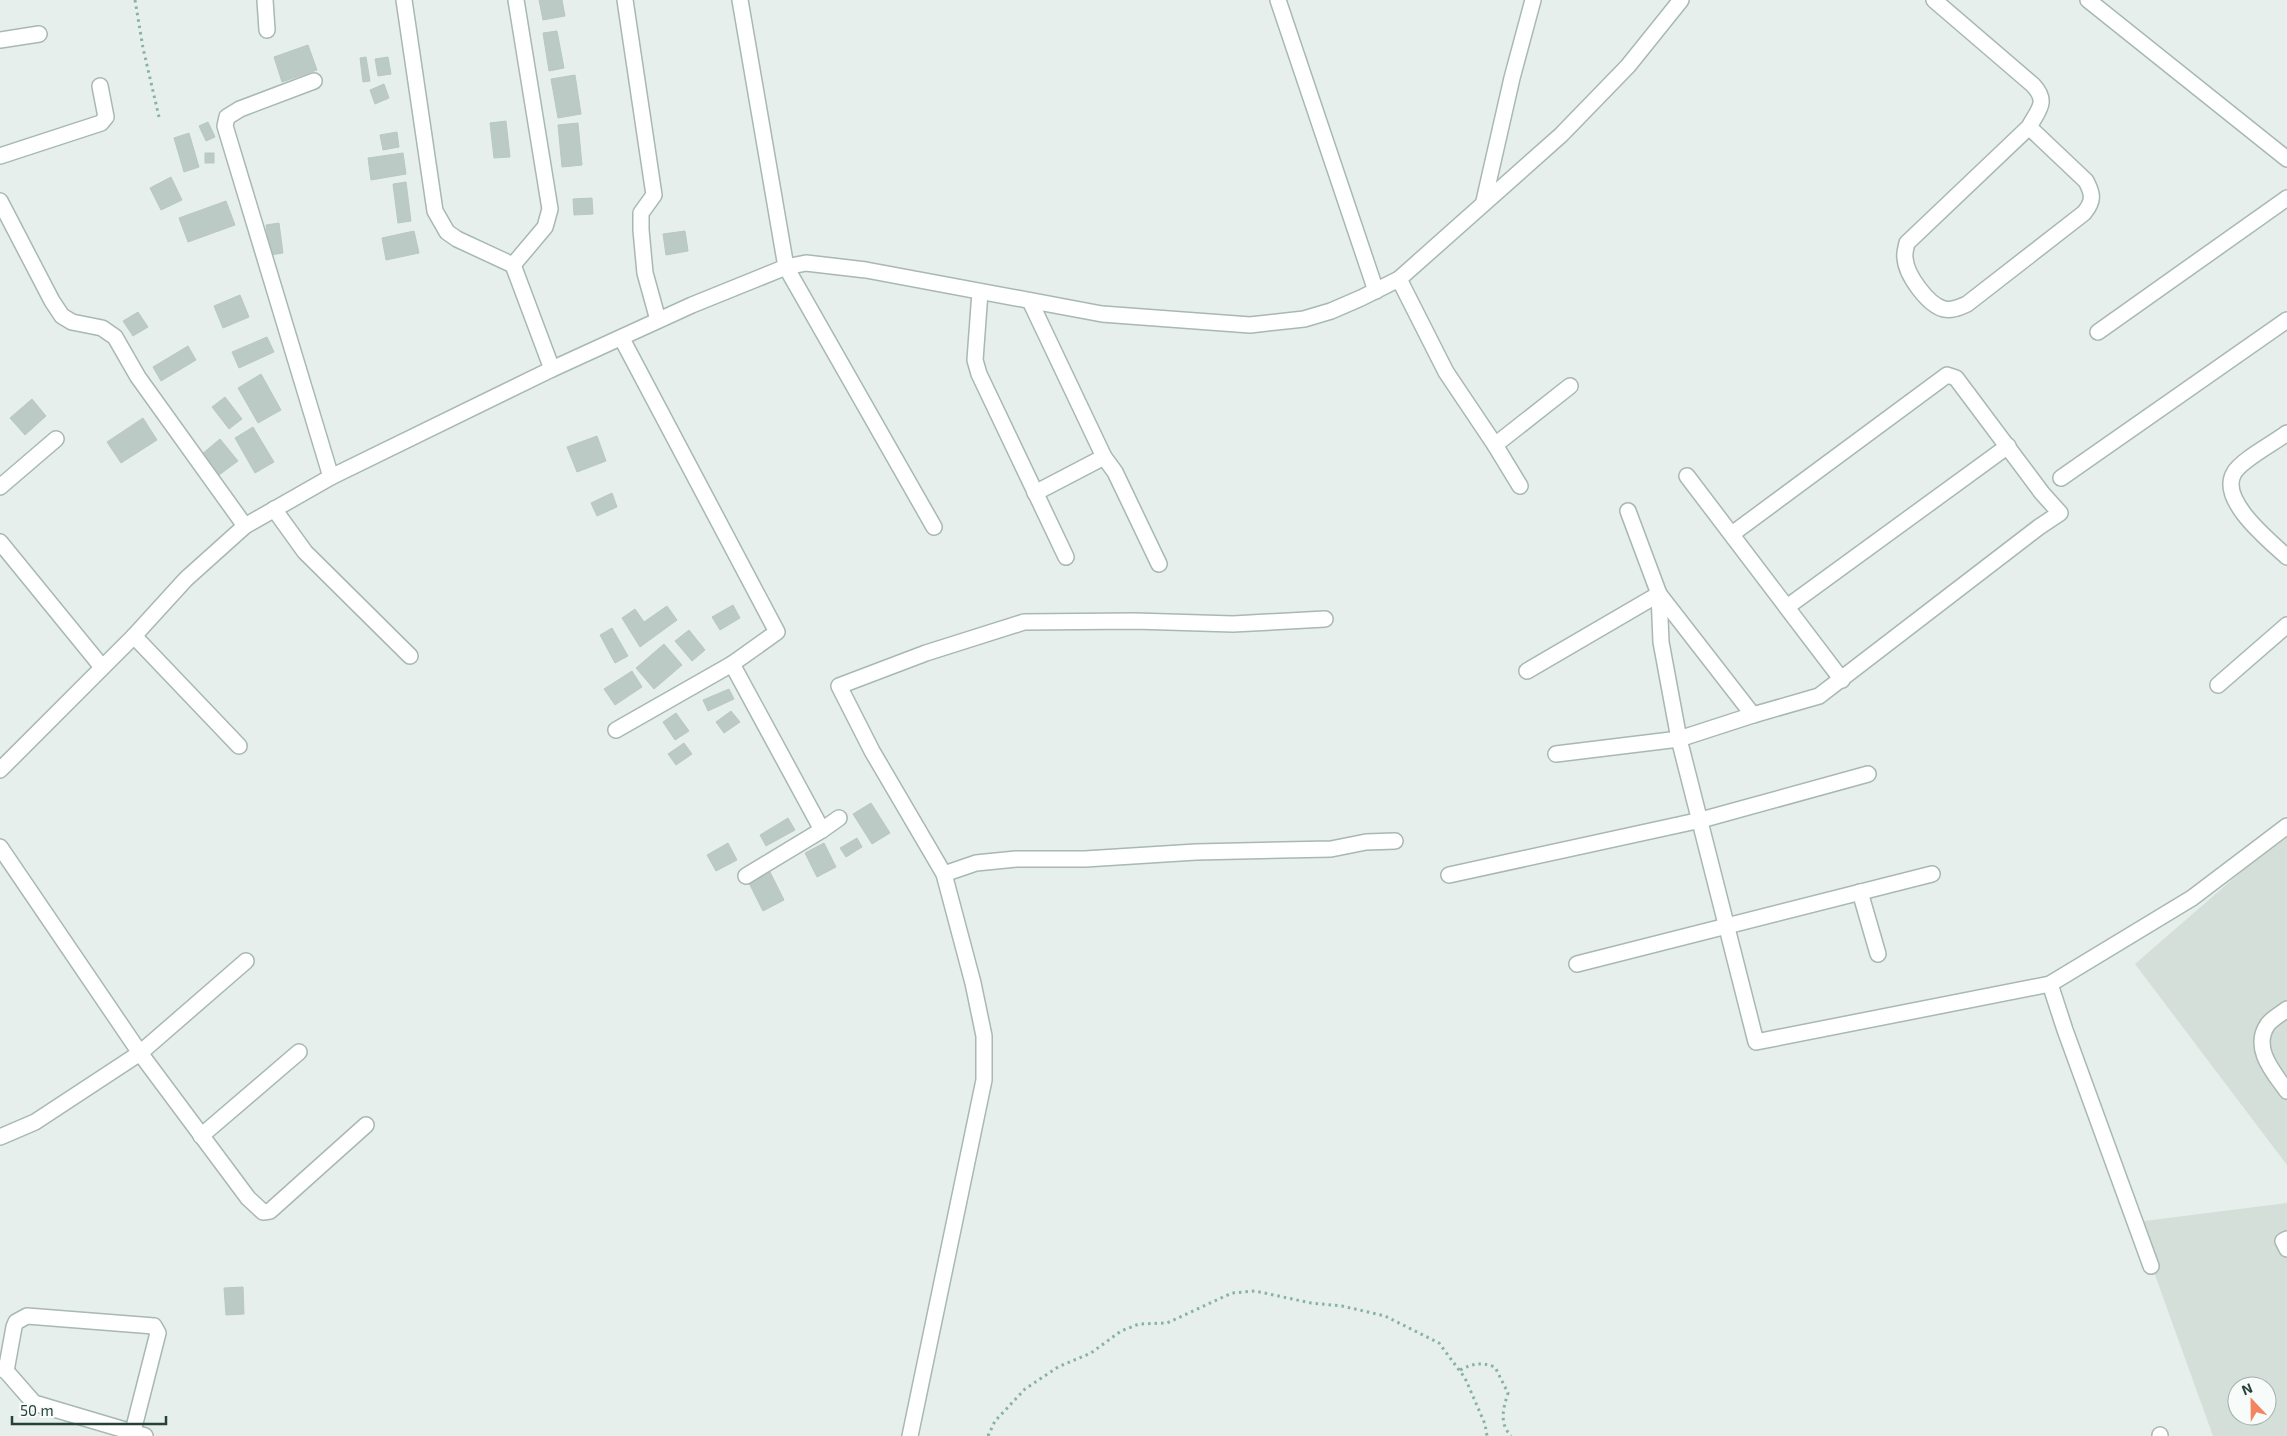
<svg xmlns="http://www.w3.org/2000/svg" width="2287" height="1436" viewBox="0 0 2287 1436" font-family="'Exo 2',sans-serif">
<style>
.built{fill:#d4dfda;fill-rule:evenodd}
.building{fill:#bbcac4;stroke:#b8c9c2}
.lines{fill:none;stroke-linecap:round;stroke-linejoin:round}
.minor-casing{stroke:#a8b8b2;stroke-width:18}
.path{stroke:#86b3a5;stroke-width:3;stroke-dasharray:2.5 4;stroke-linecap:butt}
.minor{stroke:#fff;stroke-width:15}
</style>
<rect width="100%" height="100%" fill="#e6efeb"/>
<!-- built -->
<g class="built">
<polygon points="2287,832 2287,1165 2135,964"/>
<path d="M2287 1203V1436H2213L2136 1222ZM2237 1386H2267V1416H2237Z"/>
</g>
<!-- building -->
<g class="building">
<polygon points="539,0 562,0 565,16 543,20"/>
<polygon points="557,31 564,68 549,71 543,33"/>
<polygon points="308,45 317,70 282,82 274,57"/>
<polygon points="366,57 370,81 363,82 360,58"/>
<polygon points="388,57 391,74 378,76 375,59"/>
<polygon points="575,75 581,114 558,118 551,79"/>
<polygon points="384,84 389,98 375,104 370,90"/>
<polygon points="506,121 510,157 494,158 490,123"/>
<polygon points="208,122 215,137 206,141 199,126"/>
<polygon points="578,123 582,165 562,167 558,125"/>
<polygon points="397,132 399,147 383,150 380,135"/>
<polygon points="189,133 199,167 184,172 174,138"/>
<rect x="205" y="153" width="9" height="10"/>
<polygon points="403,153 406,174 371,180 368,158"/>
<polygon points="171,177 182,200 161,210 150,188"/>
<polygon points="406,182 411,221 398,223 393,184"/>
<polygon points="592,198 593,214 574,215 573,199"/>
<polygon points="226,201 235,225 188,242 179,218"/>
<polygon points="279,223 283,253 270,255 266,225"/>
<polygon points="414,231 419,253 386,260 382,238"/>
<polygon points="685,231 688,251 666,255 663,234"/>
<polygon points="240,295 249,317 223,328 214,306"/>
<polygon points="138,312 148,327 133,336 123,321"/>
<polygon points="267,337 274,352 239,368 232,352"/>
<polygon points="188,346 196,360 161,381 153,367"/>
<polygon points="261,374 281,410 258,423 238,388"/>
<polygon points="225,397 242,419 229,429 212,407"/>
<polygon points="32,399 46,416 25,435 10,418"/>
<polygon points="143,418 157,440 121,463 107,442"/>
<polygon points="253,427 274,462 255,473 235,438"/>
<polygon points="597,436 606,461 577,472 567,447"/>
<polygon points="220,439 238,461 219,475 202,454"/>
<polygon points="612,493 617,507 597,516 591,503"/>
<polygon points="733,605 740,618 720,630 712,617"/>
<polygon points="667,606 677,620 640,647 622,618 635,609 644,622"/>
<polygon points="612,628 628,656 615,663 600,635"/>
<polygon points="689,630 705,650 692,661 675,641"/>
<polygon points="664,644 682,665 654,689 636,668"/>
<polygon points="632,671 642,687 615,705 604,689"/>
<polygon points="729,689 734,699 708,711 703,700"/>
<polygon points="731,711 740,722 724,733 716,722"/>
<polygon points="676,713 689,731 675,740 663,722"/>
<polygon points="684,743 692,754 676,765 668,754"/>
<polygon points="871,803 890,833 872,844 853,814"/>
<polygon points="788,818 795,830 766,846 760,835"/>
<polygon points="857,838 862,847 846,857 840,848"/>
<polygon points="728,843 737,860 716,871 707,855"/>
<polygon points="824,843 836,867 817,877 805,853"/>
<polygon points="769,870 784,900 763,911 748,881"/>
<polygon points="243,1287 244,1314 226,1315 224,1288"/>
</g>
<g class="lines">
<defs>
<g id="minor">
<polyline points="265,0 267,30"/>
<polyline points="404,0 435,211 447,232 457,239 513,265 552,369"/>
<polyline points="625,0 654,195 641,213 641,230 645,273 658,320"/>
<polyline points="740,0 786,267 934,527"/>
<polyline points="1278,0 1376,291"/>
<path d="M1934 0 2033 85C2049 102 2038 110 2029 127L1907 243C1906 248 1904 253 1905 258 1906 275 1928 305 1944 309 1952 311 1960 307 1967 304L2084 213C2094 201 2093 194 2086 181L2029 127"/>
<polyline points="2088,0 2287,159"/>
<polyline points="0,40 39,34"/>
<polyline points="314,81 240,109 227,117 225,126 331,477"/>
<polyline points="0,156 101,123 106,117 100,86"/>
<polyline points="0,201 52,301 62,316 72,322 102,328 115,337 138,377 245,526"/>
<polyline points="1484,201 1512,78 1533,0"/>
<polyline points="513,265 545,227 550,209 516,0"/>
<polyline points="1399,279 1446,372 1495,445 1520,486"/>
<polyline points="980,292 975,360 979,374 1066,557"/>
<polyline points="1030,301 1104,457"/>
<polyline points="2098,332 2287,198"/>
<path d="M2287 433C2274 443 2241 460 2234 473 2218 500 2270 541 2287 557"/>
<polyline points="1495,445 1570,386"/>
<polyline points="1687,476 1842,680"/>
<polyline points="2061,478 2287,320"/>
<polyline points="0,487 56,439"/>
<polyline points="1035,493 1104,457 1115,472 1159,564"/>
<polyline points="274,509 305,552 410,656"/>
<polyline points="1628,511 1659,594 1661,642 1679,739 1756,1042 2050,984 2192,898 2287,826"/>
<polyline points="0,542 102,667"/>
<polyline points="1787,607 2008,446"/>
<polyline points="134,636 239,746"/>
<polyline points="732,664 822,830 746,876"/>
<polyline points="1527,671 1659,594 1753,715"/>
<polyline points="2218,685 2287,625"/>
<polyline points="616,730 732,664 777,632 622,339"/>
<polyline points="1556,754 1679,739 1753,715 1819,696 2039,527 2060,513 2042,493 1956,378 1947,375 1732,534"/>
<polyline points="0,770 134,636 186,579 245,526 331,477 552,369 692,305 786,267 806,263 866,270 1102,314 1250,325 1304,319 1331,311 1361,298 1399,279 1561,135 1628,66 1681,0"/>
<polyline points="822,830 839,818"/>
<polyline points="0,847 140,1053 246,961"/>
<polyline points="944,874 976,863 1016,859 1085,859 1196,852 1331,849 1366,842 1395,841"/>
<polyline points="1449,875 1701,820 1868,774"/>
<polyline points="1860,892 1878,954"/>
<polyline points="1577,964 1932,874"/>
<polyline points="2050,984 2065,1030 2151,1266"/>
<path d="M2287 1009C2281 1014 2273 1018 2268 1024 2251 1048 2274 1073 2287 1091"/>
<polyline points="201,1136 299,1052"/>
<polyline points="0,1137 35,1122 140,1053 248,1198 263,1212 270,1211 366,1125"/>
<polyline points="2287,1239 2283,1241 2287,1249"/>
<polyline points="0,1368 6,1371 34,1403 145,1436"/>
<polyline points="6,1371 14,1327 16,1322 27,1316 154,1326 158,1333 133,1431"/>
<polyline points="910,1436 984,1080 984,1036 973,983 944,874 872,751 839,686 926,653 1024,622 1135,621 1233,624 1325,619"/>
<polyline points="2160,1436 2160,1435"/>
</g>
</defs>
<!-- minor casing -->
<use href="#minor" class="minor-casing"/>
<!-- path -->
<g class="path">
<polyline points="135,0 143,48 159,117"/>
<path d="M1460 1370C1474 1363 1481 1362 1495 1367L1508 1393C1503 1409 1499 1423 1511 1436"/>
<polyline points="988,1436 995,1421 1025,1389 1058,1367 1091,1353 1121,1331 1139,1324 1167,1323 1232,1293 1255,1291 1311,1303 1342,1306 1385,1316 1439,1343 1465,1378 1485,1424 1487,1436"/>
</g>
<!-- minor -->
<use href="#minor" class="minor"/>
</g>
<!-- north arrow -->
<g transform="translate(2252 1401) rotate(338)"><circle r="24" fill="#f7fbf9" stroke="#a3b1ad"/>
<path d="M0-4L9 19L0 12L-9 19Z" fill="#f4845f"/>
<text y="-8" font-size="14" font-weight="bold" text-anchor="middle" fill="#24423a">N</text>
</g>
<!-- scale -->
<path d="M12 1416v8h154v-8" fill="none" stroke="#24423a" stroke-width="2.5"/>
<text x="20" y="1416" font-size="15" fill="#24423a" stroke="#f7fbf9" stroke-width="4" paint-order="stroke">50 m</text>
</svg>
